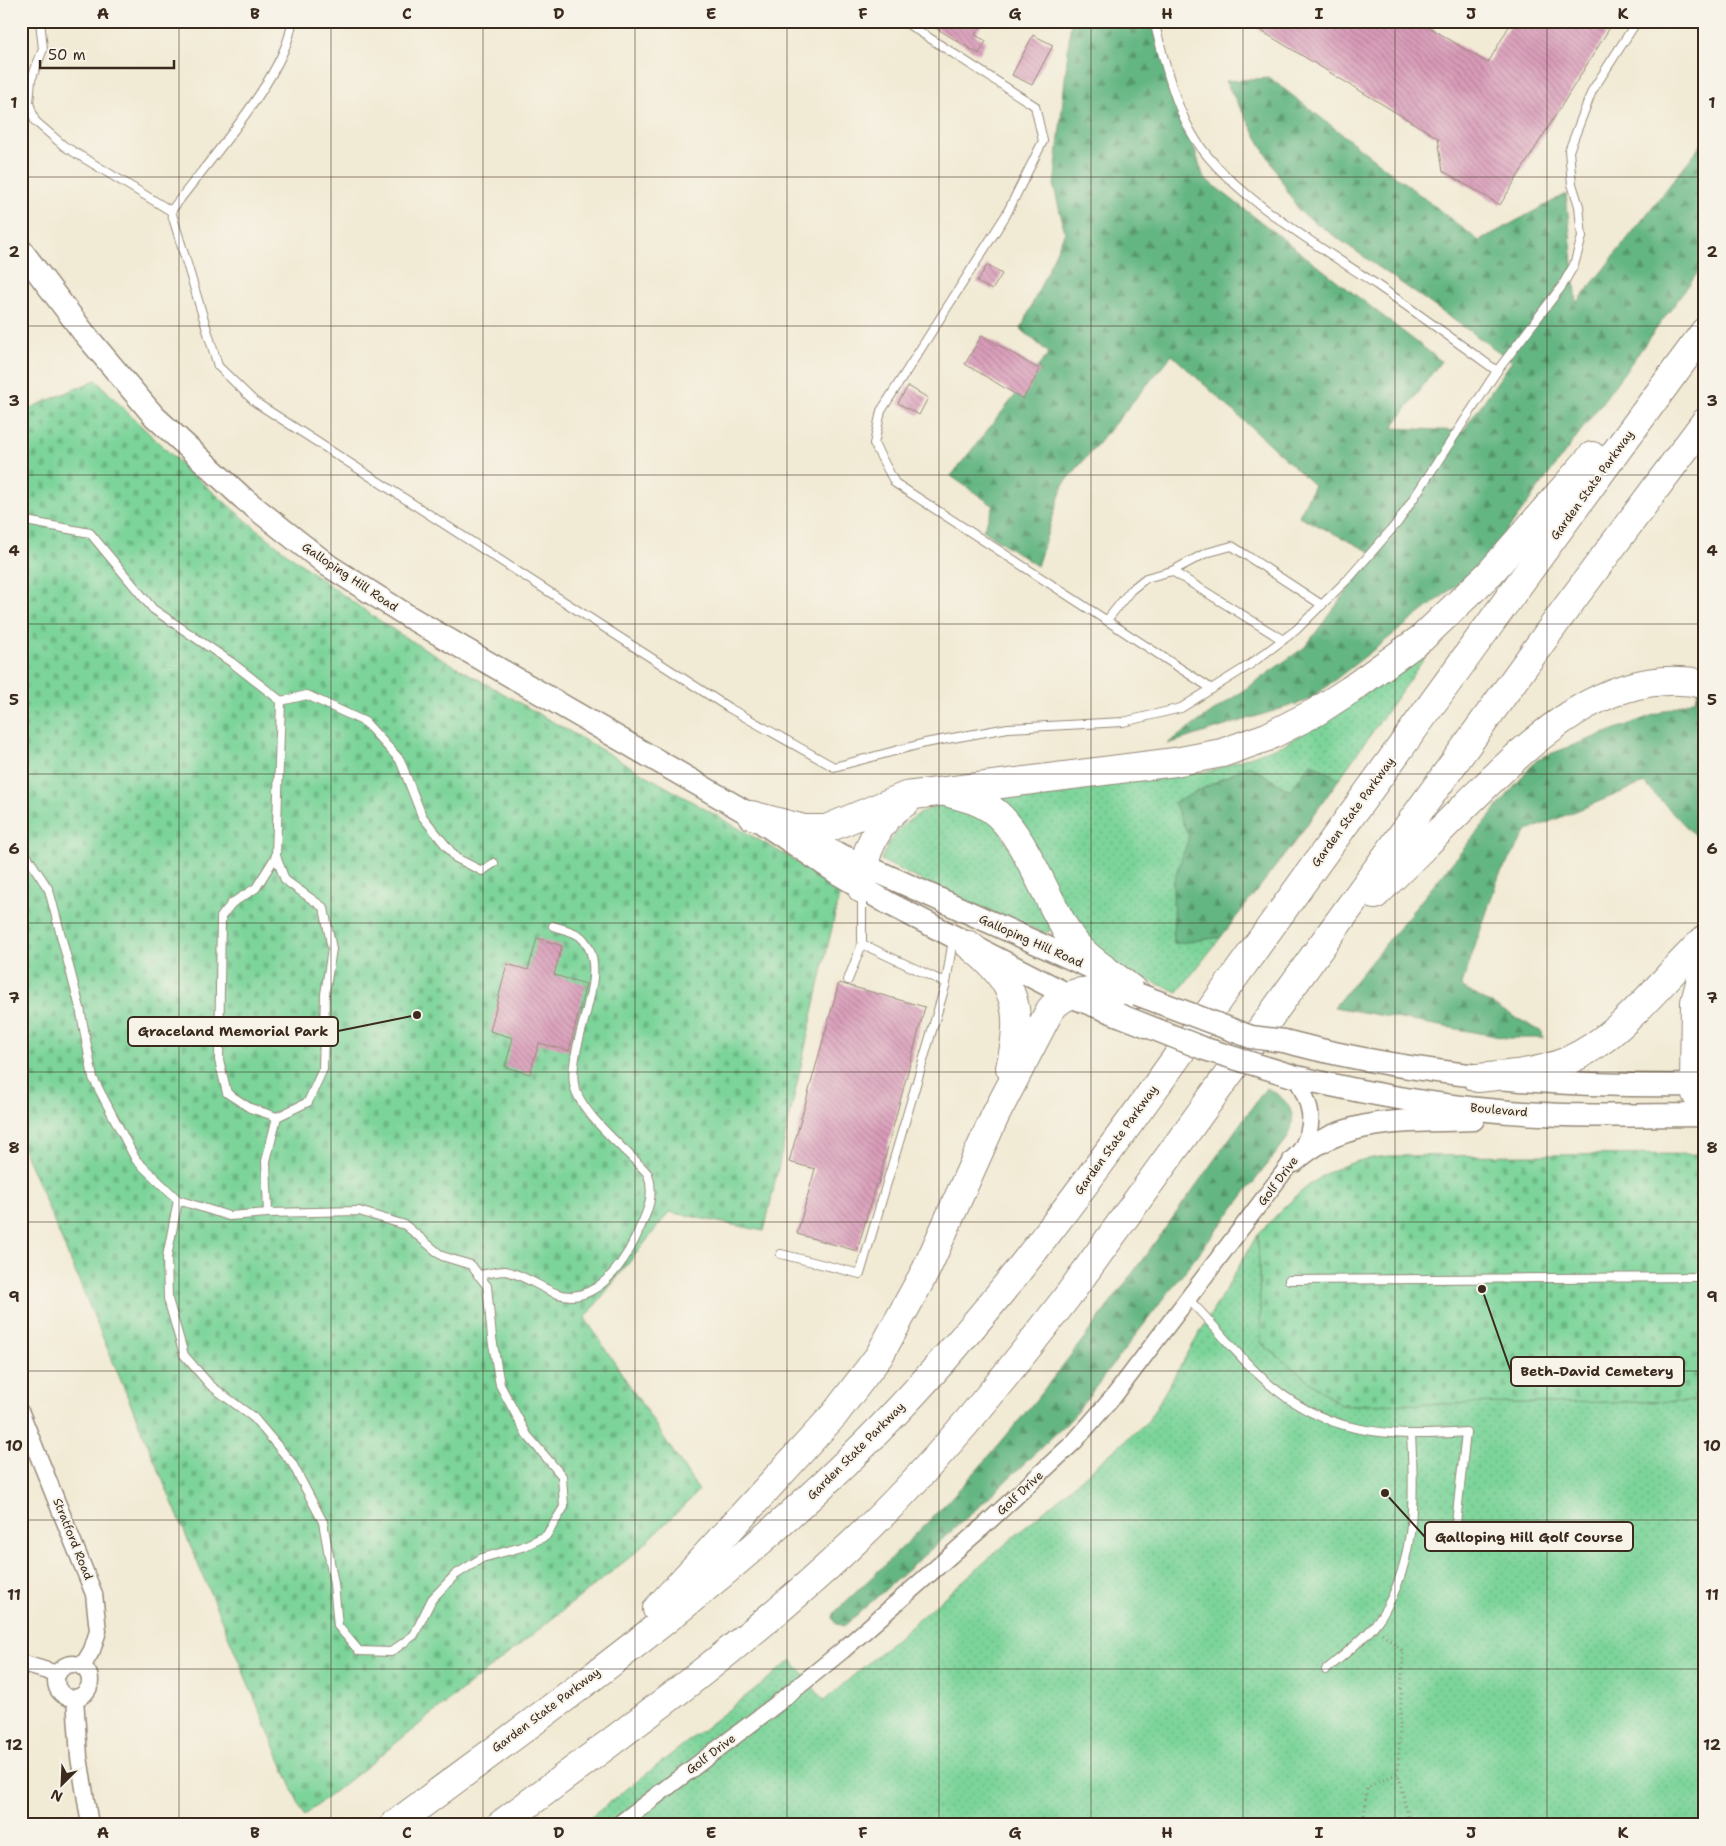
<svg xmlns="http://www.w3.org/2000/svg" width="1726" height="1846" viewBox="0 0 1726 1846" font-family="'Shantell Sans',sans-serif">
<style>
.green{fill:url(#green-dots);stroke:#5b7f5c}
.forest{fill:url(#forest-firs);stroke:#507050}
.cemetery{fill:url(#cemetery-stones);stroke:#5b7f5c}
.building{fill:url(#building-back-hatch)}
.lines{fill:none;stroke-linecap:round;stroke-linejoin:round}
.service-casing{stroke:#968a79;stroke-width:10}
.minor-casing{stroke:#968a79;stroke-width:19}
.secondary-casing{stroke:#968a79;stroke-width:25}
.motorway-casing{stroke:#968a79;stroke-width:30}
.path{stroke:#968a79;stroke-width:3;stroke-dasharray:1 4;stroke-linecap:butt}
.service{stroke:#fff;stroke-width:8}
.minor{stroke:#fff;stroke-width:16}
.secondary{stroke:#fff;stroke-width:22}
.motorway{stroke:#fff;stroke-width:28}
.secondary-bridge-casing{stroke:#968a79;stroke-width:25;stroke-linecap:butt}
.secondary-bridge{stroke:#fff;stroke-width:22}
.grid{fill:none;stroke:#3b2a1e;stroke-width:1;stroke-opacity:0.55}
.labels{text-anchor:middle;stroke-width:4;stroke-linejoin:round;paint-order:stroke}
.street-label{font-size:12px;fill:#3b2a1e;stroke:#f7f3e8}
.leader{fill:none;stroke:#3b2a1e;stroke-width:2}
.callout-dot{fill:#3b2a1e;stroke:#f7f3e8;stroke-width:2}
.callout{fill:#f7f3e8;stroke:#3b2a1e;stroke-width:2}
.callout-label{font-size:14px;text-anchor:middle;font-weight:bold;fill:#3b2a1e}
.neatline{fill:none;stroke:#3b2a1e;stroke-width:2}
.grid-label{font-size:16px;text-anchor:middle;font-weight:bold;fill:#3b2a1e}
</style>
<defs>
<pattern id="green-dots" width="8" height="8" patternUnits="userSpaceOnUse" patternTransform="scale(1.25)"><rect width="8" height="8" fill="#7bd49a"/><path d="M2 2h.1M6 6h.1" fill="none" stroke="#6bb684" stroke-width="1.8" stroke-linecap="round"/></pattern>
<pattern id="forest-firs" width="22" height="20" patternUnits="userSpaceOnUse" patternTransform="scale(1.25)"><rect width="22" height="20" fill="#64b682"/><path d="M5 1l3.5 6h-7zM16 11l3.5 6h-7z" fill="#54946a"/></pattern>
<pattern id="cemetery-stones" width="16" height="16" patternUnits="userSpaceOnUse" patternTransform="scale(1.25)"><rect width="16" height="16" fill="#7bd49a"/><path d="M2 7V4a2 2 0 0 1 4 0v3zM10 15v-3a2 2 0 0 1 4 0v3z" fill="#6bb684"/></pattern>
<pattern id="building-back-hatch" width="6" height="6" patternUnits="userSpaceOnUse" patternTransform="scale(1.25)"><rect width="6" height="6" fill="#d99bb9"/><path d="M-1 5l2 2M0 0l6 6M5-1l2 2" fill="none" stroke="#b17f96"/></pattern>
</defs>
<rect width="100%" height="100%" fill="#f7f3e8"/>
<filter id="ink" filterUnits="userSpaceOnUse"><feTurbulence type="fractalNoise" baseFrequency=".02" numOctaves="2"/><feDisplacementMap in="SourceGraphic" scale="10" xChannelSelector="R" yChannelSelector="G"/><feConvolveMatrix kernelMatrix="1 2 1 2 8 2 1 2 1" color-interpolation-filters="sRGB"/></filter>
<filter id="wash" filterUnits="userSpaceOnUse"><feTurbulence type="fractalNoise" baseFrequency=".0096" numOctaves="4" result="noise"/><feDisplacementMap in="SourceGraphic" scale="20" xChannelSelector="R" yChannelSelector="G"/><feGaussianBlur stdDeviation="1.12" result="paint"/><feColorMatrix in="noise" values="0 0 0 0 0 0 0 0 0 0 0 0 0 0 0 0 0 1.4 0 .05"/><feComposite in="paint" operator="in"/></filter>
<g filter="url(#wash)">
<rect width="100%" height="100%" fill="#f1ead4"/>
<!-- green -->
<g class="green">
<polygon points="1419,652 1426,656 1339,779 1311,763 1290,791 1190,832 1174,943 1221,937 1178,992 1115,967 1084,940 999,804 1002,796 1210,771 1283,745 1357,700"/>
<path d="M941 804 994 820 1053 929 1045 933C990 912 933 888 881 860 893 829 911 815 941 804Z"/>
<polygon points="1258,1234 1261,1343 1340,1405 1705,1401 1705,1825 581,1825 792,1660 824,1701 1148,1421"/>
</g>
<!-- forest -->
<g class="forest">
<polygon points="1071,21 1151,21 1204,178 1441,361 1392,428 1463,431 1512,361 1299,211 1225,81 1270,78 1479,241 1566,194 1577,303 1705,140 1705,263 1481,566 1309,700 1167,744 1305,647 1375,554 1299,516 1314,485 1172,355 1063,485 1037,566 983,530 994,506 951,476 1049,353 1021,329 1065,232 1054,187"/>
<polygon points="1705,669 1705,846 1644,783 1527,831 1499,876 1461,987 1542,1032 1543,1038 1507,1038 1334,1007 1537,759 1696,699"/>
<polygon points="1311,763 1339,779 1296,840 1221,937 1174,944 1173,884 1189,837 1174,803 1249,765 1290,791"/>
<path d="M1266 1088C1288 1098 1300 1115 1287 1139L1071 1419 973 1512 844 1626 835 1623 833 1617 835 1612C886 1564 937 1515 984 1462 1086 1344 1174 1215 1266 1088Z"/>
</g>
<!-- cemetery -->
<g class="cemetery">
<path d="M96 380C188 477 289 561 401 635L841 887 764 1231 669 1212 585 1318 699 1491 635 1553 304 1816 21 1143V412Z"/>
<path d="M1705 1154V1401L1340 1405 1261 1343 1258 1234C1301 1191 1324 1161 1390 1156Z"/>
</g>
<g id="blocks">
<!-- building -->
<g class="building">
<polygon points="924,21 984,21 975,35 986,41 979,54"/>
<polygon points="1245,21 1419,21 1488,63 1512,21 1614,21 1500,205 1443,171 1438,138"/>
<polygon points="1033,35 1053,45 1032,85 1012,75"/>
<polygon points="987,265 1002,274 992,290 977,282"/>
<polygon points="982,335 1040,370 1023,399 965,364"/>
<polygon points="908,386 928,398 919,415 898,403"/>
<polygon points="537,938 562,946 554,975 586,984 569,1051 539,1043 530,1074 505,1067 513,1038 490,1031 507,964 528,970"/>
<polygon points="839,983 925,1007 878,1184 876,1184 857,1251 797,1234 815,1169 789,1162"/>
</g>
</g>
</g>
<g filter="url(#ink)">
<use href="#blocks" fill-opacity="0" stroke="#968a79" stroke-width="1"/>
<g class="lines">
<defs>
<g id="service">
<polyline points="40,21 43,49 31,80 29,103 35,121 64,146 171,211 218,366 255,402 729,708 834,767 925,743 1008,728 1123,722 1181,708 1248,666 1296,630 1350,577 1398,522 1497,371 1562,286 1574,265 1582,237 1579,206 1572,184 1569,151 1592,91 1637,21"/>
<polyline points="903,21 1035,106 1043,141 1006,215 881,411 874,444 895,483 1212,689"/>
<path d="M1154 21C1164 59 1172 97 1191 132 1223 191 1321 247 1377 285 1417 313 1457 342 1497 371"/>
<path d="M171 211C203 167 288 74 292 21"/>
<polyline points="21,523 26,521 90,533 153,609 231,662 281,701"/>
<polyline points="1172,571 1206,553 1232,546 1322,605"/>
<polyline points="1107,620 1131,590 1146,578 1172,571 1283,640"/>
<polyline points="21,847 49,890 80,1008 93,1078 136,1160 178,1200 229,1216 268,1213 359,1211 405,1225 442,1256 471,1265 487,1286 492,1338 500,1385 527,1435 562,1476 564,1507 546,1536 522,1547 482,1558 455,1575 432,1599 414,1635 391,1652 359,1651 338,1626 334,1584 323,1522 292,1463 254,1418 210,1385 184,1355 168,1299 167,1257 178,1200"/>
<polyline points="276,856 256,888 232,903 221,917 219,1060 227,1093 250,1108 277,1117"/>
<polyline points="848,980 862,944 862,893"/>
<polyline points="946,983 953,939"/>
<polyline points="268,1213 266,1161 277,1117 308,1102 323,1069 325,994 332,949 324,908 285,880 276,856 281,701 307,695 365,722 400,760 422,816 456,858 482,871 494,863"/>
<polyline points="781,1254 860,1274 946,983 862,944"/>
<path d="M478 1275C487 1274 497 1271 505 1271 521 1273 542 1289 558 1294 594 1305 622 1266 635 1239 645 1216 656 1199 648 1174 628 1151 579 1113 574 1084 567 1042 615 969 581 937 575 931 561 929 553 926"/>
<polyline points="1289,1280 1705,1277"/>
<path d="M1188 1299C1213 1323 1233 1351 1258 1374 1320 1434 1384 1438 1466 1432L1456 1523"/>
<path d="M1326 1670C1342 1656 1360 1643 1374 1626 1416 1573 1415 1499 1411 1435"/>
</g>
<g id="minor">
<polyline points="21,1413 94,1594 98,1631 92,1650 82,1667"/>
<polyline points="21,1663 57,1674"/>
<circle cx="73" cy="1681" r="17"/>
<polyline points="75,1698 79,1757 90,1825"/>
<path d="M618 1825 778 1703 843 1650 985 1525 1074 1442 1114 1396 1302 1148C1317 1121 1310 1103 1296 1077"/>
</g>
<g id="secondary">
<polyline points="21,250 84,333 154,416 244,499 329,566 411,618 751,815 839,874 888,903 1068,995 1119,1015"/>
<polyline points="807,840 1097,970"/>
<path d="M1316 1049C1445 1079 1573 1087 1705 1085"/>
<path d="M1296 1077C1376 1096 1458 1110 1541 1114 1595 1117 1650 1115 1705 1115"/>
<path d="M1294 1161C1343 1115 1411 1122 1473 1119"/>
</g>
<g id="motorway">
<path d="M949 793C964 797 978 800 991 809 1024 831 1047 903 1071 938 1087 961 1116 975 1137 994"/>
<polyline points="751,815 804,829 826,829 906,796 1175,762 1222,753 1267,737 1316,712 1350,690 1422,638 1490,573 1592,456"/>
<path d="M862 889C861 855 878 819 906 802"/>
<path d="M1375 895C1406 865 1436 834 1467 804 1531 741 1607 664 1705 684"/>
<path d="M969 945C1018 983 1023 1010 1010 1068"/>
<polyline points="1705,963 1695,1002 1694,1085 1696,1094 1705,1110"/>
<path d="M1477 1078C1508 1075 1539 1073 1567 1061 1621 1038 1663 978 1705 939"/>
<path d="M657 1609 834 1415 879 1356 926 1270 995 1116 1050 1010C1072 982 1106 993 1137 994"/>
<path d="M394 1825C568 1695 748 1569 898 1410 1027 1274 1133 1117 1243 965 1396 753 1549 541 1705 331"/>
<path d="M500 1825C620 1735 742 1648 851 1545 932 1469 1002 1382 1070 1293L1564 611 1705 422"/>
</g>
</defs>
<!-- service casing -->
<use href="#service" class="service-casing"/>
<!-- minor casing -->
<use href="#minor" class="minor-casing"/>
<!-- secondary casing -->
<use href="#secondary" class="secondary-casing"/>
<!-- motorway casing -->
<use href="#motorway" class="motorway-casing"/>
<!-- path -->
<g class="path">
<polyline points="1382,1633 1403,1651 1398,1773"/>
<polyline points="1365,1825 1364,1815 1367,1788 1398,1773 1410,1825"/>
</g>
<!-- service -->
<use href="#service" class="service"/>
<!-- minor -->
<use href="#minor" class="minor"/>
<!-- secondary -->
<use href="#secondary" class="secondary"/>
<!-- motorway -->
<use href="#motorway" class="motorway"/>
<defs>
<g id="secondary-bridge">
<polyline points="1137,994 1251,1037 1284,1041 1316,1049"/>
<polyline points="1119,1015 1205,1049 1296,1077"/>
</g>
</defs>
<!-- secondary-bridge casing -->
<use href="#secondary-bridge" class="secondary-bridge-casing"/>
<!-- secondary-bridge -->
<use href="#secondary-bridge" class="secondary-bridge"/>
</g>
</g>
<!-- grid -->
<path class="grid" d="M179 21V1825M331 21V1825M483 21V1825M635 21V1825M787 21V1825M939 21V1825M1091 21V1825M1243 21V1825M1395 21V1825M1547 21V1825M21 177H1705M21 326H1705M21 475H1705M21 624H1705M21 774H1705M21 923H1705M21 1072H1705M21 1222H1705M21 1371H1705M21 1520H1705M21 1669H1705"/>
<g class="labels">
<!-- street labels -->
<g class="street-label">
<text transform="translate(1592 485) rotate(-54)" y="4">Garden State Parkway</text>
<text transform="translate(350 577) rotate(34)" y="4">Galloping Hill Road</text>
<text transform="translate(1353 812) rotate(-54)" y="4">Garden State Parkway</text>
<text transform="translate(1031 941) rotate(24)" y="4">Galloping Hill Road</text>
<text transform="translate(1499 1110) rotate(5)" y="4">Boulevard</text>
<text transform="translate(1116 1140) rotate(-54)" y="4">Garden State Parkway</text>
<text transform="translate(1278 1181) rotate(-53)" y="4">Golf Drive</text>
<text transform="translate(856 1451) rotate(-45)" y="4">Garden State Parkway</text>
<text transform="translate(1020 1493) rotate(-43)" y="4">Golf Drive</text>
<text transform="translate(73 1539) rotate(68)" y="4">Stratford Road</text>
<text transform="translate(546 1710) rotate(-37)" y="4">Garden State Parkway</text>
<text transform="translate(711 1754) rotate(-37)" y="4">Golf Drive</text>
</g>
</g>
<!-- callouts -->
<path class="leader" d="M417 1015L338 1031M1482 1289L1511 1372M1385 1493L1425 1537"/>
<g class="callout-dot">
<circle cx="417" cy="1015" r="5"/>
<circle cx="1482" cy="1289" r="5"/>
<circle cx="1385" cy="1493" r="5"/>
</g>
<g class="callout">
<rect x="128" y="1017" width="210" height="29" rx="5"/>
<rect x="1511" y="1357" width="173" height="29" rx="5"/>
<rect x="1425" y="1522" width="208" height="29" rx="5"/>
</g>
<g class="callout-label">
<text x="233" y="1036">Graceland Memorial Park</text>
<text x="1597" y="1376">Beth-David Cemetery</text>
<text x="1529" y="1542">Galloping Hill Golf Course</text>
</g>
<!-- margin -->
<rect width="1726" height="1846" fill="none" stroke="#f7f3e8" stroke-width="55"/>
<!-- north arrow -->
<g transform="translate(62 1784) rotate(204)" stroke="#f7f3e8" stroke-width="4" paint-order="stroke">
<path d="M0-4L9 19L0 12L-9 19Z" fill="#3b2a1e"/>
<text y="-8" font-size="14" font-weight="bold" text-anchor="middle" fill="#3b2a1e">N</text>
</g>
<!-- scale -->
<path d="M40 60v8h134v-8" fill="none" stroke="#3b2a1e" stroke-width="2.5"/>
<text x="48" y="60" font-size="15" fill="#3b2a1e" stroke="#f7f3e8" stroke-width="4" paint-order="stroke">50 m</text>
<rect x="28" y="28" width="1670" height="1790" class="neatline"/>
<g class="grid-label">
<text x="103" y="19">A</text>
<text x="255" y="19">B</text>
<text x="407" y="19">C</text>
<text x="559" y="19">D</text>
<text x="711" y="19">E</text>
<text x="863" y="19">F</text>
<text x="1015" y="19">G</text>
<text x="1167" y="19">H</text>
<text x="1319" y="19">I</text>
<text x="1471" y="19">J</text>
<text x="1623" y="19">K</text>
<text x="14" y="108">1</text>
<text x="1712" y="108">1</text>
<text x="14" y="257">2</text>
<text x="1712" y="257">2</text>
<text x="14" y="406">3</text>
<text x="1712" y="406">3</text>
<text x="14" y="556">4</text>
<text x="1712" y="556">4</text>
<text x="14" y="705">5</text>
<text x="1712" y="705">5</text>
<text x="14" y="854">6</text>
<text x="1712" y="854">6</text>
<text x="14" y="1003">7</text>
<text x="1712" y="1003">7</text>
<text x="14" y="1153">8</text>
<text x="1712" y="1153">8</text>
<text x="14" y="1302">9</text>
<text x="1712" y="1302">9</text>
<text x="14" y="1451">10</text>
<text x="1712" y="1451">10</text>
<text x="14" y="1600">11</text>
<text x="1712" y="1600">11</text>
<text x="14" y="1750">12</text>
<text x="1712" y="1750">12</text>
<text x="103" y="1838">A</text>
<text x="255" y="1838">B</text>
<text x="407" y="1838">C</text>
<text x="559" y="1838">D</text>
<text x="711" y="1838">E</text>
<text x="863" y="1838">F</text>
<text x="1015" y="1838">G</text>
<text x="1167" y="1838">H</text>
<text x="1319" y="1838">I</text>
<text x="1471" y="1838">J</text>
<text x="1623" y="1838">K</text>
</g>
</svg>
